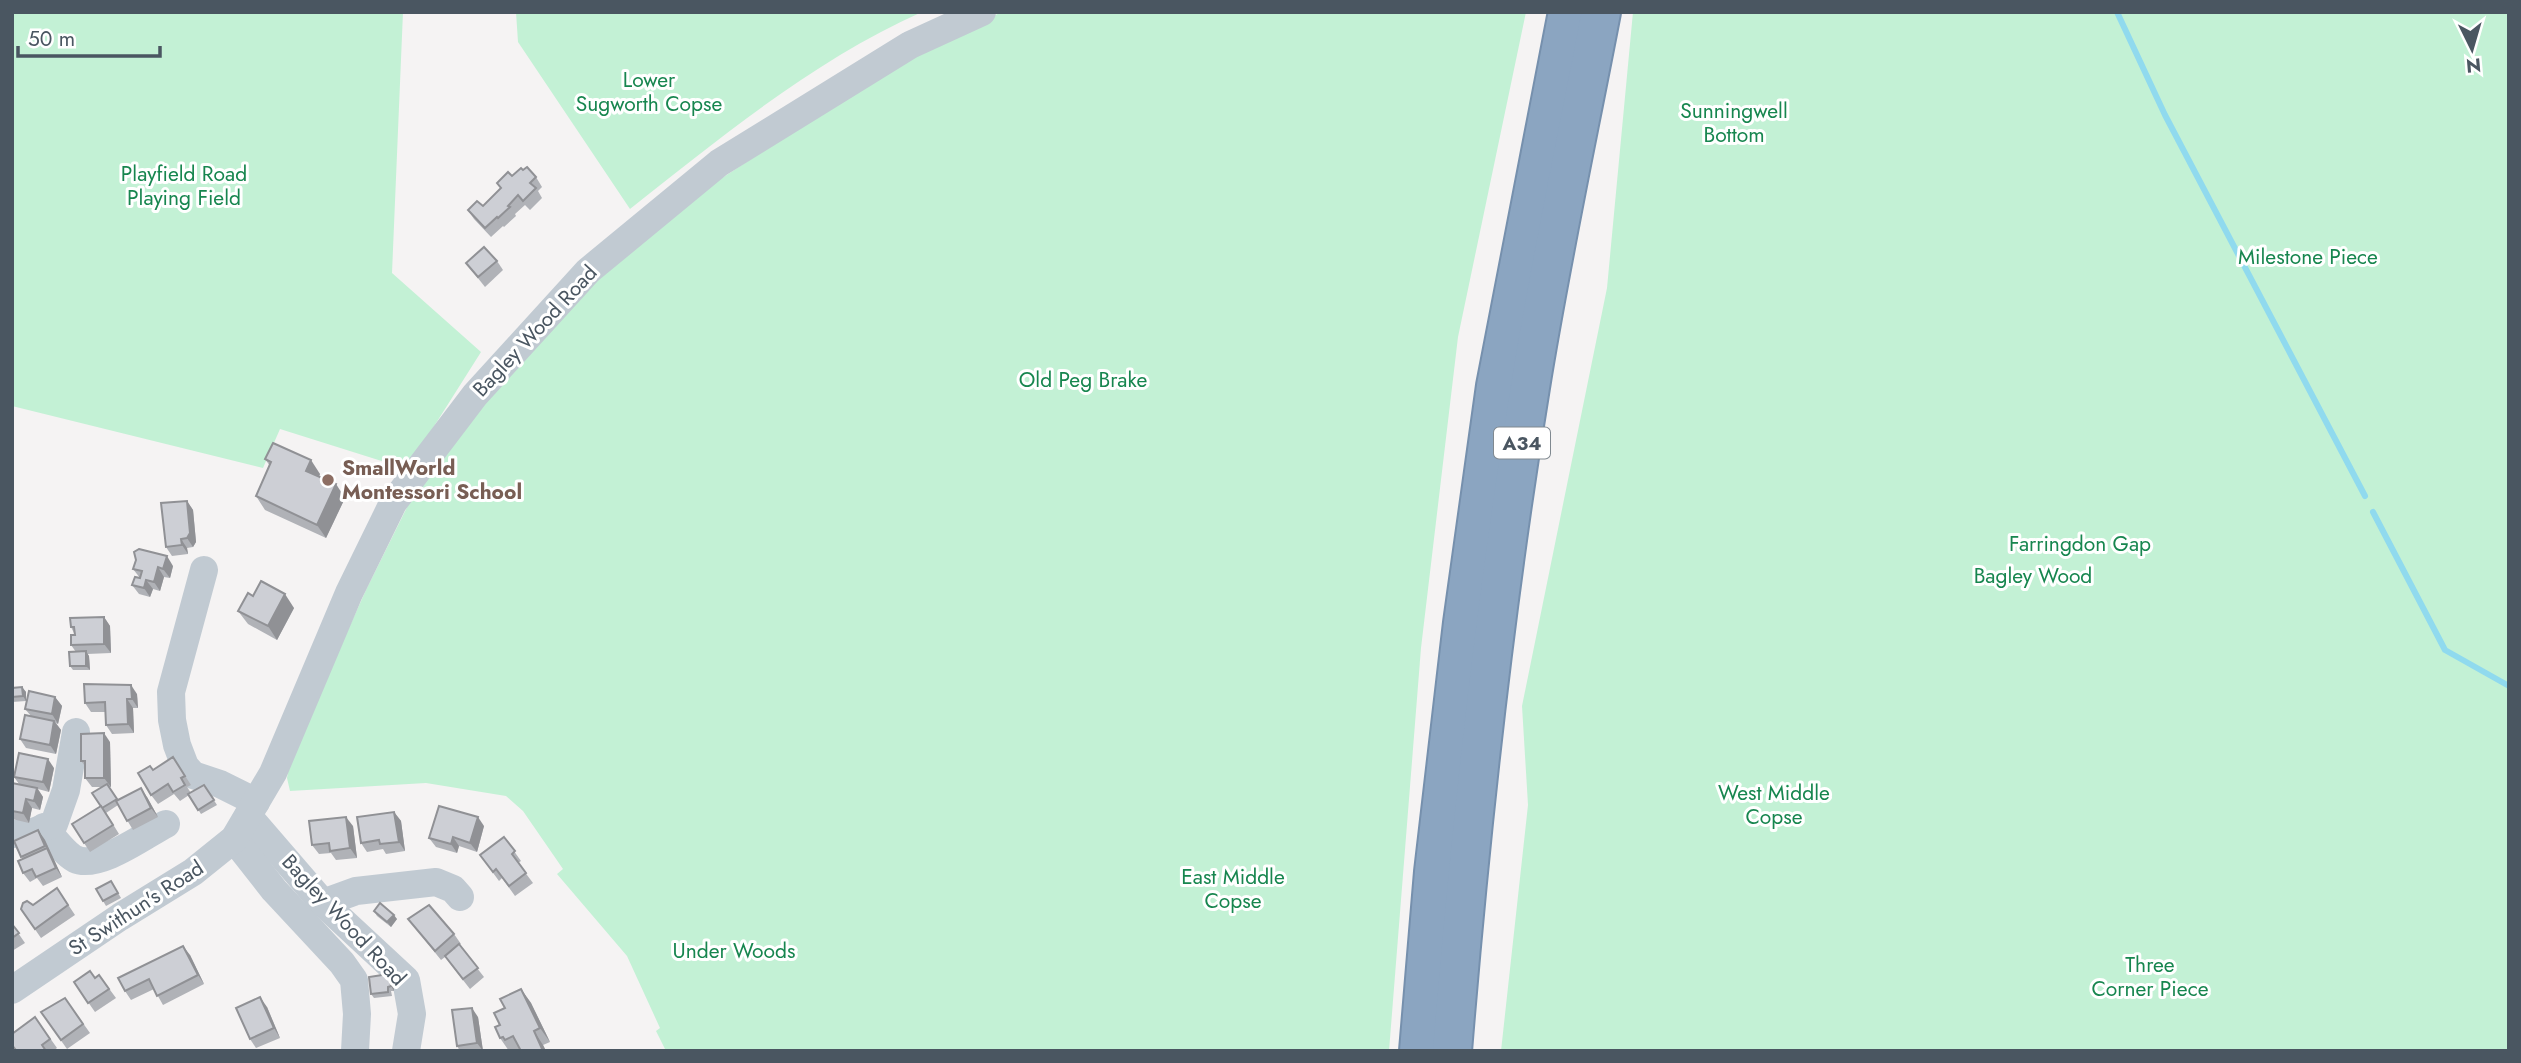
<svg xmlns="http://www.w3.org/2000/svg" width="2521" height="1063" viewBox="0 0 2521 1063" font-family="Jost,sans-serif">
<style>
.green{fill:#c3f1d5}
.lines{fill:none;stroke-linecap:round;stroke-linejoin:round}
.stream{stroke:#90daee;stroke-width:6}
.highway-casing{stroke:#7690ad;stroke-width:42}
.minor{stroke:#c1cad2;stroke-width:28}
.highway{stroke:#8ba5c1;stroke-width:38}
.wall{fill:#b0b2b7}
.shaded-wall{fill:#909195}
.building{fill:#cdcfd5;stroke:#909195;stroke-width:2}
.education-dot{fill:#8d6e63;stroke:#fff;stroke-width:2.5}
.labels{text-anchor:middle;stroke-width:6;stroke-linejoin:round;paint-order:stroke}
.shield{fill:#fff;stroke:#808990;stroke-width:2}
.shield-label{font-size:19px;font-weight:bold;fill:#4a5661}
.park-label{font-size:21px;fill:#17864f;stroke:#fff}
.street-label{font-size:21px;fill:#4a5661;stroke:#fff}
.education-label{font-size:21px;font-weight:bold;fill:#785e54;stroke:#fff;text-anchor:start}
</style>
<rect width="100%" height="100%" fill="#f5f3f3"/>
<!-- green -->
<g class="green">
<polygon points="12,12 403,12 392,273 481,352 407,469 280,429 263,468 12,406"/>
<path d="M516 12H922C816 59 721 137 630 209L518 42Z"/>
<polygon points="1002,12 1526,12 1458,337 1421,648 1389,1051 666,1051 656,1031 660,1028 627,956 557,874 563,869 523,811 506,796 426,783 290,791 287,778 291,756 366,590 419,483 532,339 684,203 913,53"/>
<polygon points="1633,12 2509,12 2509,1051 1501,1051 1528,805 1522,706 1607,288"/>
</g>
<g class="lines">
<!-- stream -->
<g class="stream">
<polyline points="2117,12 2165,115 2365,496"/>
<polyline points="2373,512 2445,650 2509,686"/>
</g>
<defs>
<g id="highway">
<polyline points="1419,1051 1434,872 1463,623 1496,386 1568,12"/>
<path d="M1452 1051C1470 829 1494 607 1530 387 1550 262 1577 137 1601 12"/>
</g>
</defs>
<!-- highway casing -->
<use href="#highway" class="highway-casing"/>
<!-- minor -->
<g class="minor">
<polyline points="204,570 171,692 172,720 177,745 185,766 193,775 220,784 256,802"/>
<polyline points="248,816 323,903 406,980 412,1014 406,1051"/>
<path d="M44 827C53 837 64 853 75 859 98 870 145 835 166 824"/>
<polyline points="12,834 30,833 54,824 66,790 76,732"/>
<polyline points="234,839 274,890 342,963 354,980 357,1014 355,1051"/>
<polyline points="323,903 356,891 436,882 453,889 460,897"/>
<polyline points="12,990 120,917 193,872 234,839 273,773 349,593 393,503 475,395 588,271 719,163 910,45 982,12"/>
</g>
<!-- highway -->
<use href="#highway" class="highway"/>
</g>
<!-- wall -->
<g class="wall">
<polygon points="523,170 536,177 542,187 538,191 542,198 530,210 525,205 515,214 516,216 504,227 503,226 491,237 474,219 468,210 483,206 501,189 497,183"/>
<polygon points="497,261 503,270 485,287 466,263"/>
<polygon points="265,459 320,474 319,477 345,498 326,538 265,510 256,496 270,466"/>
<polygon points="187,501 193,510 196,542 193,547 187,548 188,554 172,556 166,547"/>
<polygon points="173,566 170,578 164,577 160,591 153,589 150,597 139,594 132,585 140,578 133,569"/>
<polygon points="253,596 294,608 277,640 248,624 238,611"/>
<polygon points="104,617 110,626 111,653 87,654 89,656 90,670 73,670 70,666 76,652 71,645 75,635 71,627"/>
<polygon points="22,687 26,692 26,701 12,702 12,688"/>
<polygon points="137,694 138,708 133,708 134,733 112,734 106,725 105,712 91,712 85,703"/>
<polygon points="55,697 62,706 58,724 56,723 61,730 56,754 26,748 20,739 31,716 25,709"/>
<polygon points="110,742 111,787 109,787 118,800 147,797 158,817 133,830 118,805 106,813 119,834 90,852 84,843 101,806 102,787 92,787 85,778 85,766 81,761"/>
<polygon points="173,757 191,785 187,787 191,793 204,785 217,805 201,814 189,795 180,801 174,794 158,804 151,795 153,770"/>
<polygon points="54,768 49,792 38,789 43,797 40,810 32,808 29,823 12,819 12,783 19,784 14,777"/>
<polygon points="394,812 401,821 405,851 386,854 383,849 367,852 361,843"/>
<polygon points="353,826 357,858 336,860 331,853 319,854 312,845"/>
<polygon points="484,826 477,852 459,846 457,853 436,847 429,838"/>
<polygon points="38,830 45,840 62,877 43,886 37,878 30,882 23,873 23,859 21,857"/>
<polygon points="504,837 521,861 518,863 533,883 515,896 502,878 499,881 480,855"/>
<polygon points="111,881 121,898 106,906 96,889"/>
<polygon points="57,888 75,915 41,938 21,909 33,905"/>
<polygon points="374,911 397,919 391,927 377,916"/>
<polygon points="408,919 454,934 461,944 459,945 484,977 470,989 445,957 441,960"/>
<polygon points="12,924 25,943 12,951"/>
<polygon points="190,955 204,984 163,1005 154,989 131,1000 125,991"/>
<polygon points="99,975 116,998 95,1012 74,982 95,978"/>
<polygon points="393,979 394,991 391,991 392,996 374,998 371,994"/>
<polygon points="521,989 531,1003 550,1042 543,1045 546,1051 509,1051 500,1038 500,1025 505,1008"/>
<polygon points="65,998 90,1033 67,1049 41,1012"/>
<polygon points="267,1007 280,1038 256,1048 250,1039"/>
<polygon points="35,1017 57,1048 53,1051 13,1051 15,1049"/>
<polygon points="478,1017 483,1051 460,1051 457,1046"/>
</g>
<!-- shaded-wall -->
<g class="shaded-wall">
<polygon points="311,460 320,474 315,484 306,471"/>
<polygon points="336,484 345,498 326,538 317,525"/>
<polygon points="187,501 193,510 196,542 193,547 187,538"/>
<polygon points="181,539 187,548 188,554 182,545"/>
<polygon points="167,556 173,566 170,578 163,569"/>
<polygon points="158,567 164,577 160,591 154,582"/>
<polygon points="146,580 153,589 150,597 144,588"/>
<polygon points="285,594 294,608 277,640 268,626"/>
<polygon points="104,617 110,626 111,653 104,644"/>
<polygon points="86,651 89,656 90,670 86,666"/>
<polygon points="131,685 137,694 138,708 132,699"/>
<polygon points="22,687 26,692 26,701 23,696"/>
<polygon points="55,697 62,706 58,724 52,714"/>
<polygon points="127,699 133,708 134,733 128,724"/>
<polygon points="54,721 61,730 56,754 50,745"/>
<polygon points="104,733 110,742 111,787 104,778"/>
<polygon points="48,759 54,768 49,792 43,782"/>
<polygon points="37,788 43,797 40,810 34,801"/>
<polygon points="141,788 147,797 158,817 151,808"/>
<polygon points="26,799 32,808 29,823 23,813"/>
<polygon points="394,812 401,821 405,851 399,842"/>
<polygon points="346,817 353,826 357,858 350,848"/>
<polygon points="478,817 484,826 477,852 470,843"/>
<polygon points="38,830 45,840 62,877 56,868"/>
<polygon points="453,837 459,846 457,853 451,844"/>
<polygon points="394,915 397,919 391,927 387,922"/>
<polygon points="183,946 190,955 204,984 198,975"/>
<polygon points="389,974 393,979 394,991 391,986"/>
<polygon points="521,989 531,1003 550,1042 540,1028"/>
<polygon points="260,997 267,1007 280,1038 274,1028"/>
<polygon points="472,1008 478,1017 483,1051 477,1043"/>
<polygon points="534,1031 543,1045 546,1051 543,1051"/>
</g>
<!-- building -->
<g class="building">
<polygon points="527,167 536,177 530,183 536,188 523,201 518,195 508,206 510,207 498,218 497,217 485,228 468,210 477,201 483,206 501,188 497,183 508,172 512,176 521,168 523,170"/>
<polygon points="484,247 497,261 478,277 466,263"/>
<polygon points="273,443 311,460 306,471 336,484 317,525 256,496 271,462 265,459"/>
<polygon points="187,501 190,533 187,538 181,539 182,545 166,547 161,503"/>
<polygon points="139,549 167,556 163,569 158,567 154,582 146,580 144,588 132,585 135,577 140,578 142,571 133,569 136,560 134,552"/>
<polygon points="261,581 285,594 268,626 238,611 248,593 253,596"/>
<polygon points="104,617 104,644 71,645 71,635 75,635 74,627 71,627 70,618"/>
<polygon points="86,651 86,666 70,666 69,652"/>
<polygon points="84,684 131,685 132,699 127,699 128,724 106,725 105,702 85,703"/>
<polygon points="22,687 23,696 12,697 12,688"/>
<polygon points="29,691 55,697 52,714 25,709"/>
<polygon points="25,715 54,721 50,745 20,739"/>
<polygon points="104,733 104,778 85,778 85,761 81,761 81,734"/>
<polygon points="19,753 48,759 43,782 14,777"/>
<polygon points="173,757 185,776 181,778 185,785 173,792 168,784 151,795 138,773 150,766 153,770"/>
<polygon points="12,783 37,788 34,801 26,799 23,813 12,811"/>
<polygon points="107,784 117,799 102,808 92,793"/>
<polygon points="204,785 214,800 198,810 188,794"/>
<polygon points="141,788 151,808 127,821 116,801"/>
<polygon points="101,806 113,825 84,843 72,824"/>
<polygon points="439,806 478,817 470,843 453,837 451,844 429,838"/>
<polygon points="394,812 399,842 380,844 379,840 361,843 357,817"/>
<polygon points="346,817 350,848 330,851 329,843 312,845 309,821"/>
<polygon points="38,830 45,846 21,857 14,841"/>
<polygon points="504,837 515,851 512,854 526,873 509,886 496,869 493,872 480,855"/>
<polygon points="47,848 56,868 36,877 32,869 23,873 18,861"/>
<polygon points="111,881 118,893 103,901 96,889"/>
<polygon points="57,888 68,905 35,929 21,909 23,903 27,901 33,905"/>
<polygon points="380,903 394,915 387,922 374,911"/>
<polygon points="429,905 454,934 435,951 408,919"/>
<polygon points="12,924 19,933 12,938"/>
<polygon points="459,944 478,968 463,979 445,956"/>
<polygon points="183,946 198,975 157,996 149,979 125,991 118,978"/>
<polygon points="90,971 95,978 99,975 109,989 88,1003 74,982"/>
<polygon points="389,974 391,986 388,987 388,992 371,994 369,977"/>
<polygon points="521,989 540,1028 534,1031 543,1051 521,1051 513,1036 505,1040 503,1037 500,1038 495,1027 500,1025 494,1013 505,1008 500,999"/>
<polygon points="260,997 274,1028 250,1039 236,1008"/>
<polygon points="65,998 83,1024 61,1040 41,1012"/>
<polygon points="472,1008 477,1043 457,1046 452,1010"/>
<polygon points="35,1017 50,1039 42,1045 46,1051 13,1051 15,1049 12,1045 12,1034"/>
</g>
<!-- markers -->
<circle class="education-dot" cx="328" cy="480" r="7"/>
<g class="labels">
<!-- shield labels -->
<rect class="shield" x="1494" y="427.5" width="56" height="31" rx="5"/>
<g class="shield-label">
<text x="1522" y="450">A34</text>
</g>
<!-- park labels -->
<g class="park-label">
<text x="649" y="87">Lower<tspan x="649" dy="24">Sugworth Copse</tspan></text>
<text x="1734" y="118">Sunningwell<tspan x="1734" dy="24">Bottom</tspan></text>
<text x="184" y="181">Playfield Road<tspan x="184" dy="24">Playing Field</tspan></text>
<text x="2308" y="264">Milestone Piece</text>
<text x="1083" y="387">Old Peg Brake</text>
<text x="2080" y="551">Farringdon Gap</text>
<text x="2033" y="583">Bagley Wood</text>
<text x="1774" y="800">West Middle<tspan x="1774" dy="24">Copse</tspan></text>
<text x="1233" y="884">East Middle<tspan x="1233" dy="24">Copse</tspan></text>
<text x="734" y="958">Under Woods</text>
<text x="2150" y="972">Three<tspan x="2150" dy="24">Corner Piece</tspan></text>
</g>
<!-- street labels -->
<g class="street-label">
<text transform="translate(535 331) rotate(-47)" y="7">Bagley Wood Road</text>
<text transform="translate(136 908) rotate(-33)" y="7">St Swithun's Road</text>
<text transform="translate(344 920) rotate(47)" y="7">Bagley Wood Road</text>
</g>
<!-- education labels -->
<g class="education-label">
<text x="342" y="475">SmallWorld<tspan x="342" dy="24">Montessori School</tspan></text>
</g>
</g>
<!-- border -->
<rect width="2521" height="1063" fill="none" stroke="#4a5661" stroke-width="28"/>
<!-- north arrow -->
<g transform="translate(2472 49) rotate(175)" stroke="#ffffff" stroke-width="5" paint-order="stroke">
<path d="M0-5L12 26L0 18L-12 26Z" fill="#4a5661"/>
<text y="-10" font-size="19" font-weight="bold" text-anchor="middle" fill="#4a5661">N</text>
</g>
<!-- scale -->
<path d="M18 46v10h142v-10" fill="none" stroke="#4a5661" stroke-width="3.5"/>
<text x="28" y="46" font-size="21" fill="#4a5661" stroke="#ffffff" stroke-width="5" paint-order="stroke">50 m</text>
</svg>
